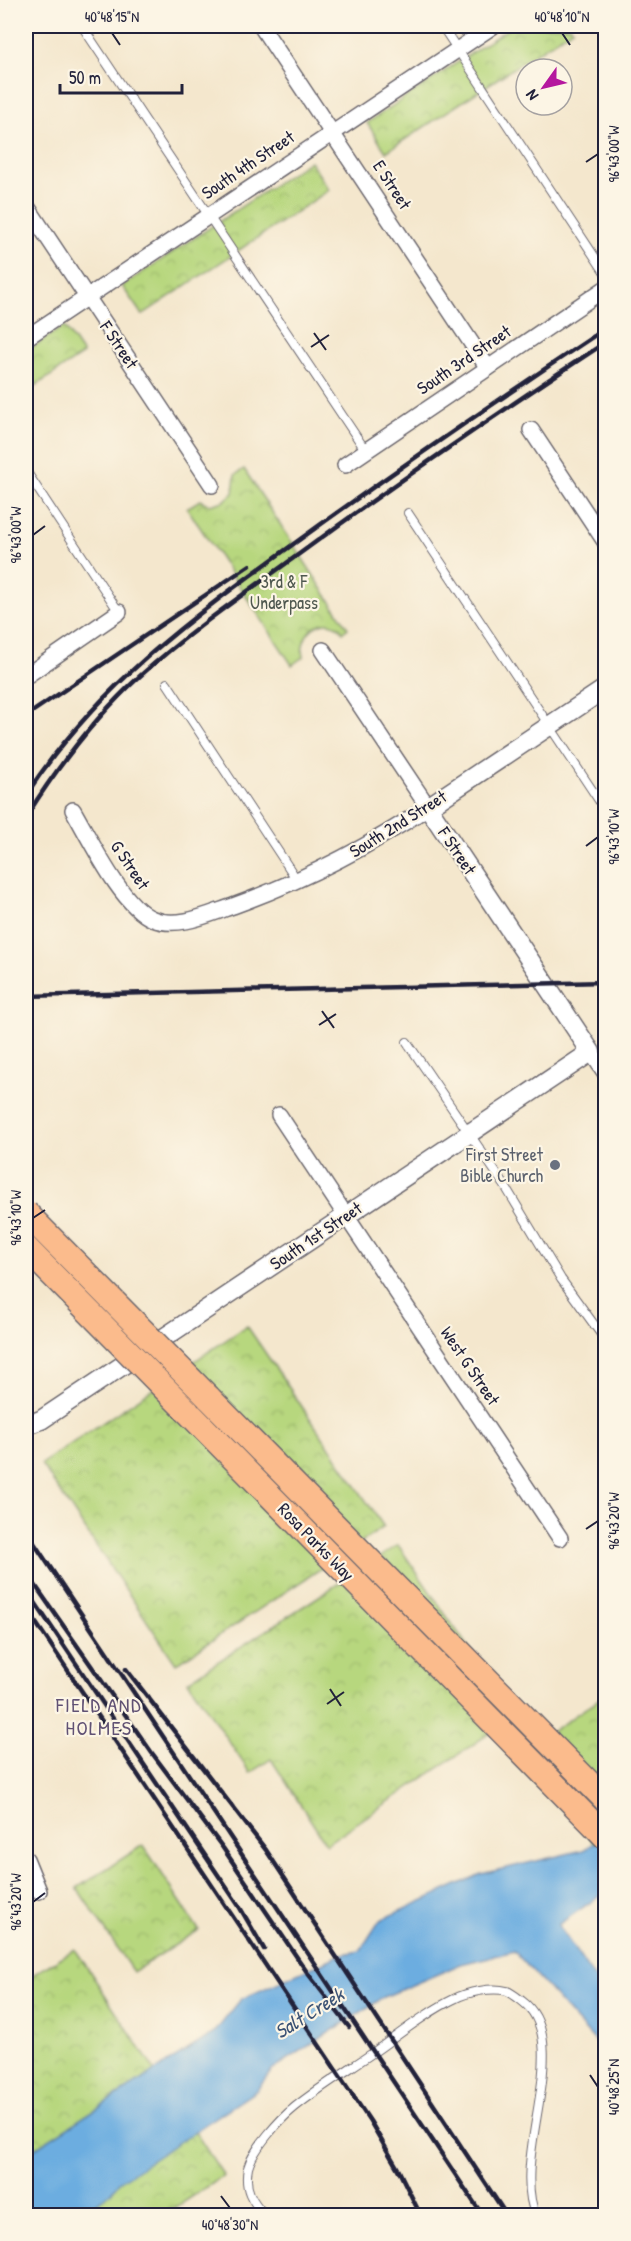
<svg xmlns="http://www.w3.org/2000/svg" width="631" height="2241" viewBox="0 0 631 2241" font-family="'Patrick Hand',sans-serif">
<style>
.park{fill:url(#park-crowns);stroke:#6c7c5c;stroke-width:1.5}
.water{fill:#6cade0;stroke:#47688e;stroke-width:1.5}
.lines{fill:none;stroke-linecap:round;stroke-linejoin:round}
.service-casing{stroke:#6c676e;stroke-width:10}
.minor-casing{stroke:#6c676e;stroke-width:18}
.tertiary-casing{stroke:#6c676e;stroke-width:21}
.trunk-casing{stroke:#6c676e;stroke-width:27}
.service{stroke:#fff;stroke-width:8}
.minor{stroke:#fff;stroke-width:15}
.tertiary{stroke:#fff;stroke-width:18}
.trunk{stroke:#fbbb8c;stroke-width:24}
.rail{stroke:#22223b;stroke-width:4.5}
.trunk-bridge-casing{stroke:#6c676e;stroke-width:27;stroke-linecap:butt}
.trunk-bridge{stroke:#fbbb8c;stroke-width:24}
.ticks{fill:none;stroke:#22223b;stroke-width:2}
.worship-dot{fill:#6b7280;stroke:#fcf5e5;stroke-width:2}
.labels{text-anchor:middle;stroke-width:4.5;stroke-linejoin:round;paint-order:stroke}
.street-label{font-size:18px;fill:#22223b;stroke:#fcf5e5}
.park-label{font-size:18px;fill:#4f584f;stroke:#fcf5e5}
.worship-label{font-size:18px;fill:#5b616d;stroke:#fcf5e5;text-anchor:end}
.neighbourhood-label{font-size:20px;letter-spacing:1.5px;fill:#615274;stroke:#fcf5e5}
.water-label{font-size:20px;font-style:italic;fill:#3c5375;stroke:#fcf5e5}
.neatline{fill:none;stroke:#22223b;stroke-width:2}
.ticks-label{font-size:15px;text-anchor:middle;fill:#22223b}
</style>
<defs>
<pattern id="park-crowns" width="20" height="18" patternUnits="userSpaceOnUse" patternTransform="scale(1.5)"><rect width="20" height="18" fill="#b7d77e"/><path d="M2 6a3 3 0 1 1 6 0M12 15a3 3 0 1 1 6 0" fill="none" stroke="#9db86e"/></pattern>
</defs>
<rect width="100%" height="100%" fill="#fcf5e5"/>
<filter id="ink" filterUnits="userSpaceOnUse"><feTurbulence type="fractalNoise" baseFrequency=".0167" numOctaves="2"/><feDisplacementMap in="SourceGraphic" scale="12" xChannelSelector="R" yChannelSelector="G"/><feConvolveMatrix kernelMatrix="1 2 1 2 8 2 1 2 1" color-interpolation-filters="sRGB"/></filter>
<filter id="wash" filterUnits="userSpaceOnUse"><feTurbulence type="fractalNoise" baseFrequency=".008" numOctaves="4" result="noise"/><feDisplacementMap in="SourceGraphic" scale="24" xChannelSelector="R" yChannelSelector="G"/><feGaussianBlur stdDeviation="1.35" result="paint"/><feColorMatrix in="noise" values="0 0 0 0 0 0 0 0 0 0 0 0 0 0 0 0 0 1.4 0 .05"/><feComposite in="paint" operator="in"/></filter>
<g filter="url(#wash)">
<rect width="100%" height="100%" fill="#f4e7cd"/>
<!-- park -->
<g class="park">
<polygon points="512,26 570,26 573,29 386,152 367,123"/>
<polygon points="310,161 329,190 142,315 122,286"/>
<polygon points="64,326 83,354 26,392 26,352"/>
<path d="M244 469 348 628 343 632C326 610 298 632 303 657L292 665 187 508 200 500 210 505 224 501 233 493 235 475Z"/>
<polygon points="247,1326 384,1527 176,1664 41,1464"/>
<polygon points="398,1545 515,1716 326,1844 271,1759 250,1773 188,1681"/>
<polygon points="605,1695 605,1861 532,1745"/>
<polygon points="143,1845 199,1930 133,1972 77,1888"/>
<polygon points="75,1949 224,2176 164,2215 26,2216 26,1979"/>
</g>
<!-- water -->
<polygon class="water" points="605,1837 605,1892 558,1925 605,1994 605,2052 514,1951 461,1964 384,1997 273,2069 257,2090 119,2182 110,2194 79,2215 26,2216 26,2154 214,2033 241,1999 342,1954 360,1951 380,1920 481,1874 583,1850"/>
</g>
<g filter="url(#ink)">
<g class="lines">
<defs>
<g id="service">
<polyline points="82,26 366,451"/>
<polyline points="442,26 606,274"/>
<polyline points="26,471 119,612"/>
<polyline points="408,513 606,811"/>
<polyline points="167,683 297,880"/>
<polyline points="407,1042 505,1186 561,1279 606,1341"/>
<path d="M266 2216C251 2201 244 2188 248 2168 253 2149 280 2119 295 2107 320 2087 348 2070 374 2052 400 2034 425 2013 454 1999 467 1992 492 1987 507 1991 512 1993 518 1998 522 2001 576 2041 509 2158 536 2216"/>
</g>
<g id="minor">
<polyline points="261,26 488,368"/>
<polyline points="26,205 212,485"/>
<polyline points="26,338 493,26"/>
<polyline points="531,430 606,543"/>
<polyline points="345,465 606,288"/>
<polyline points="26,676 119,612"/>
<path d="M73 810C90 839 122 907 153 919 178 929 209 914 233 906 302 881 367 848 428 807L323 650"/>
<polyline points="591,1052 606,1074"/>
<polyline points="279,1115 560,1538"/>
<polyline points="26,1859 39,1891"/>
</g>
<polyline id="tertiary" points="26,1425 41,1420 591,1052 428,807 606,688"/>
<g id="trunk">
<polyline points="208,1397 606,1800"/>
<polyline points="187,1411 606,1837"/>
</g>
</defs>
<!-- service casing -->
<use href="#service" class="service-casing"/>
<!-- minor casing -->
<use href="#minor" class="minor-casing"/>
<!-- tertiary casing -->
<use href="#tertiary" class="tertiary-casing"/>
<!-- trunk casing -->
<use href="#trunk" class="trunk-casing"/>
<!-- service -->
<use href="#service" class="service"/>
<!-- minor -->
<use href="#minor" class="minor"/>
<!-- tertiary -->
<use href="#tertiary" class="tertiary"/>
<!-- trunk -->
<use href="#trunk" class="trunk"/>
<!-- rail -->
<g class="rail">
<polyline points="26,716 250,565"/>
<path d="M26 795C98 684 194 616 299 540 400 467 502 397 606 328"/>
<path d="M26 817C58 766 95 717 140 676 192 629 250 590 306 549 404 477 504 409 606 342"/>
<polyline points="26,996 606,982"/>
<polyline points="26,1531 483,2216"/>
<polyline points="26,1572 152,1753 223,1848 309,1975 349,2027"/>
<polyline points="26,1589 239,1906 264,1949"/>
<polyline points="26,1608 370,2121 398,2169 421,2216"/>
<polyline points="126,1669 266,1850 507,2216"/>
</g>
<defs>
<g id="trunk-bridge">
<polyline points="26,1213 208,1397"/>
<polyline points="26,1248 187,1411"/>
</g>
</defs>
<!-- trunk-bridge casing -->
<use href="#trunk-bridge" class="trunk-bridge-casing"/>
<!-- trunk-bridge -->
<use href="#trunk-bridge" class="trunk-bridge"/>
</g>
</g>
<!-- ticks -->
<path class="ticks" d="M112 33 120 45M562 33 570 45M586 162 598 154M314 333 326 350M311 347 329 335M33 535 45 526M586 846 598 837M322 1011 334 1028M319 1025 336 1014M33 1218 45 1210M586 1529 598 1521M330 1689 341 1706M327 1704 344 1692M33 1902 45 1893M590 2075 598 2087M221 2196 230 2208"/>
<!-- markers -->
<circle class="worship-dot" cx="555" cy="1165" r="6"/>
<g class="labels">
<!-- street labels -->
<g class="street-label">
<text transform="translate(248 165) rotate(-34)" y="6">South 4th Street</text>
<text transform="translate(392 185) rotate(57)" y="6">E Street</text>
<text transform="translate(119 345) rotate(56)" y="6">F Street</text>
<text transform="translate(464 360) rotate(-34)" y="6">South 3rd Street</text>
<text transform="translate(398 824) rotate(-32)" y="6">South 2nd Street</text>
<text transform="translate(457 851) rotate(56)" y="6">F Street</text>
<text transform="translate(130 865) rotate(56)" y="6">G Street</text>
<text transform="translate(316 1236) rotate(-34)" y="6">South 1st Street</text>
<text transform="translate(470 1366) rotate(56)" y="6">West G Street</text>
<text transform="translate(316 1542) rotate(46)" y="6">Rosa Parks Way</text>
</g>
<!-- park labels -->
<g class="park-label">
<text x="284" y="588">3rd &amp; F<tspan x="284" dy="21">Underpass</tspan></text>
</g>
<!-- worship labels -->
<g class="worship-label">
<text x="543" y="1161">First Street<tspan x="543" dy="21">Bible Church</tspan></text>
</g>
<!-- neighbourhood labels -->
<g class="neighbourhood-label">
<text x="99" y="1712">FIELD AND<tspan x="99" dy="23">HOLMES</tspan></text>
</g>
<!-- water labels -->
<g class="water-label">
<text transform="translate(309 2013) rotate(-32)" y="7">Salt Creek</text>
</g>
</g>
<!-- margin -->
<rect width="631" height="2241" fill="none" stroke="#fcf5e5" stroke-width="66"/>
<!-- north arrow -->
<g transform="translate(544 87) rotate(236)"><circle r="28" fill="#fcf5e5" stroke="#a5a1a1" stroke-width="1.5"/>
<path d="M0-4.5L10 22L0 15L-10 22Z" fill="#b5179e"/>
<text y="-9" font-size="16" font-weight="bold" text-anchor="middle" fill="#22223b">N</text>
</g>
<!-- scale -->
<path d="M60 84v9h122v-9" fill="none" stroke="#22223b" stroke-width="3"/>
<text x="69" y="84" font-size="18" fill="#22223b" stroke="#fcf5e5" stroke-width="4.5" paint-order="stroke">50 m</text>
<rect x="33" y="33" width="565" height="2175" class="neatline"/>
<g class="ticks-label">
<text x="112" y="22">40°48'15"N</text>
<text x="562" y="22">40°48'10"N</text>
<text transform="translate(614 154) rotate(-90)" y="5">96°43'00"W</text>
<text transform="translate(16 535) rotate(-90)" y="5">96°43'00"W</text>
<text transform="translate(614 837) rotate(-90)" y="5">96°43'10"W</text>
<text transform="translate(16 1218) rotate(-90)" y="5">96°43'10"W</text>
<text transform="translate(614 1521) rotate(-90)" y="5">96°43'20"W</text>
<text transform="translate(16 1902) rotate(-90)" y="5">96°43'20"W</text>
<text transform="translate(614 2087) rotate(-90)" y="5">40°48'25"N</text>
<text x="230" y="2230">40°48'30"N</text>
</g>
</svg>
